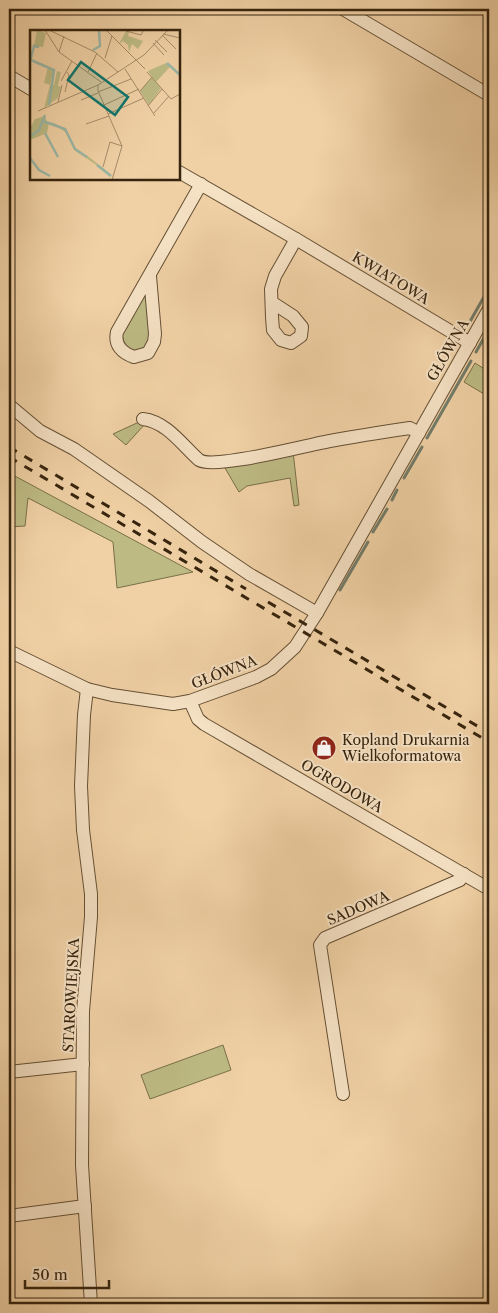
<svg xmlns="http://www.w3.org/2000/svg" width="498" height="1313" viewBox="0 0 498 1313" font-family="'Libre Caslon Text',serif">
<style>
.green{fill:#bdba83;stroke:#7a6f48}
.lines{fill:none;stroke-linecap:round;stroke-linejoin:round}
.stream{stroke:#727c69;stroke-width:3}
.minor-casing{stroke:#654f34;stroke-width:14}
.minor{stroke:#f5e1c4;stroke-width:12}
.rail{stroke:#37240e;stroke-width:3;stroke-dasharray:9 9;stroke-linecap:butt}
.labels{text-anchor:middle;stroke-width:4;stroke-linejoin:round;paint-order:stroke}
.street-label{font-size:14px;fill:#37240e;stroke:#f5e1c4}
.poi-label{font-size:14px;fill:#37240e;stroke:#f5e1c4;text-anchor:start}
.inset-river{fill:none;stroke:#9ab7a6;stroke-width:2.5}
.inset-road{fill:none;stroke:#a68c69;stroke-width:1}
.view{fill:#0f766e;fill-opacity:0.15;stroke:#0f766e;stroke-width:2.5}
.inset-edge{fill:none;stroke:#37240e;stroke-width:2.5}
</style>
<rect width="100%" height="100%" fill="#f0d1a5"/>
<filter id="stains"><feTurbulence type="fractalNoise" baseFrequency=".004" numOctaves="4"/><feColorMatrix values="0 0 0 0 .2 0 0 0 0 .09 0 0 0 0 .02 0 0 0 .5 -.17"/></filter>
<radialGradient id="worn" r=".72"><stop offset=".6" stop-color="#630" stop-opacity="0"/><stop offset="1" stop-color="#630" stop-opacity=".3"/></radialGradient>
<!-- green -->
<g class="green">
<polygon points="142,296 147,298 151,335 147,349 132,353 121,342 122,330"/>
<polygon points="475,363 489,372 489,397 464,382"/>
<polygon points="139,422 145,424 126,445 113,434"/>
<polygon points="293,451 299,505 294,506 290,478 247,486 239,492 225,468"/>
<polygon points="13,475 193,572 117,588 113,542 28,498 25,526 9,527 9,483"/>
<polygon points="223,1045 231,1070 150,1099 141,1075"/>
</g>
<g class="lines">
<!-- stream -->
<g class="stream">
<polyline points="468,325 489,288"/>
<polyline points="476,352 489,329"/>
<polyline points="427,438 471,361"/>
<polyline points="404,478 422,447"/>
<polyline points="392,500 397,490"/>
<polyline points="373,532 387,509"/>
<polyline points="340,590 368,542"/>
</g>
<defs>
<g id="minor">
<polyline points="343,9 489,95"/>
<polyline points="9,76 31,89"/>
<polyline points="179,172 296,239 470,343"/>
<path d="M150 276 155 334 154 342 148 353 134 357C122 353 114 345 117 332L201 184"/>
<polyline points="273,303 293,316 302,327 301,336 291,343 281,340 273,330 272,317 271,289 275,276 296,239"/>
<polyline points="9,405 40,431 74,449 149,501 202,542 249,574 317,613"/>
<path d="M143 419C167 422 182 445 199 460 215 470 307 445 330 441 357 436 383 432 410 428L419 433"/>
<polyline points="9,651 87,689 112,695 173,704 190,701 256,677 271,669 295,647 317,613 489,309"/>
<polyline points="87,689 84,715 81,786 83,830 91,894 91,917 83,1011 82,1165 91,1304"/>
<polyline points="190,701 198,719 204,724 489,889"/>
<polyline points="9,1072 83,1064"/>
<polyline points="343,1094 320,945 325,938 460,880 464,874"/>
<polyline points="9,1216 85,1206"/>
</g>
</defs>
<!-- minor casing -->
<use href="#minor" class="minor-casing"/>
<!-- minor -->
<use href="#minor" class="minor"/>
<!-- rail -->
<g class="rail">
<polyline points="9,447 246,589"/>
<polyline points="9,457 489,742"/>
<polyline points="268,602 489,733"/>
</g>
</g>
<!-- icons -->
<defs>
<symbol id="shop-disc" viewBox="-11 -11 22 22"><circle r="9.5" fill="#8f2418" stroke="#f5e1c4"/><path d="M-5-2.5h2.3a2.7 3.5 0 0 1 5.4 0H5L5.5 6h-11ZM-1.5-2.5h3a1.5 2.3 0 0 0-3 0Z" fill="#fff"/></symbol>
</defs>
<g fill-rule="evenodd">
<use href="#shop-disc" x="310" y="734" width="28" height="28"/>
</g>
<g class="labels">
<!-- street labels -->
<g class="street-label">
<text transform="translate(391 278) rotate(31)" y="5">KWIATOWA</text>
<text transform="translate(448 350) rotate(-60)" y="5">GŁÓWNA</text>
<text transform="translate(224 672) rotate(-21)" y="5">GŁÓWNA</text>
<text transform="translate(342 786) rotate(30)" y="5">OGRODOWA</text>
<text transform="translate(358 908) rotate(-23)" y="5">SADOWA</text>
<text transform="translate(71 995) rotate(-87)" y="5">STAROWIEJSKA</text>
</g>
<!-- poi labels -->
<g class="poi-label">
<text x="342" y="745">Kopland Drukarnia<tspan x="342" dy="16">Wielkoformatowa</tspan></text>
</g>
</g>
<!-- overview -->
<g transform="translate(30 30)">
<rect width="150" height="150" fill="#f0d1a5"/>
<path d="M7 0 16 3 13 17 4 16ZM96 1 99 2 98 6 113 11 108 19 102 14 99 22 98 15 93 11 89 14ZM136 33 140 37 126 52 131 58 119 75 110 61 122 47 118 41ZM18 37 24 40 20 55H24L27 41 31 42 28 56 31 57 28 68 14 78 20 55 14 53ZM15 86 17 92 24 93 35 99 45 119 59 127 83 146 44 120 37 103 25 95 19 93 17 103 0 110V98L5 89Z" fill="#bdba83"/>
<path class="inset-river" d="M63 20 70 16 69 0M1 30 24 40 19 75M0 32 4 16 9 17M137 33 150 45M13 91 35 99 45 119 57 127M15 103 28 127M0 107 9 100 15 85M0 128 9 140 20 146M67 135 81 146"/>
<path class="inset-road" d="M15 0 29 22 71 52M76 0 115 39M21 1 65 22 88 42M96 1 111 5 113 1M133 4 150 8M132 5 146 19M125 10 137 22M123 13 134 25M29 22 34 6M75 28 82 6M95 39 125 86M58 42 67 23M117 42 141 69 150 64M31 51 42 31M110 61 122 47M35 62 39 45 37 42M68 62 101 49M51 70 68 63M28 72 32 55M74 75 109 59M118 76 132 59M8 81 68 55M124 83 139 66M78 84 114 68M56 94 79 86M73 137 80 112 92 116M82 150 92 116 68 61V55L114 25 138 0"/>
<path class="view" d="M51 32 98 67 85 85 38 50Z"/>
<rect width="150" height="150" class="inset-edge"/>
</g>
<!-- margin -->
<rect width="498" height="1313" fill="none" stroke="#f0d1a5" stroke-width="30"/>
<rect x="10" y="10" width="478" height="1293" fill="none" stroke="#37240e" stroke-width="2.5"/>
<rect x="15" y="15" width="468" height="1283" fill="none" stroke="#37240e"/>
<!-- scale -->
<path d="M25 1280v8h84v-8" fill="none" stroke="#37240e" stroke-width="2.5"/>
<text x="32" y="1280" font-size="15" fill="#37240e" stroke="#f5e1c4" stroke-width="4" paint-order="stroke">50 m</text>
<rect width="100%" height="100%" filter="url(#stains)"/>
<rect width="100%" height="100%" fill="url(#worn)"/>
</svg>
